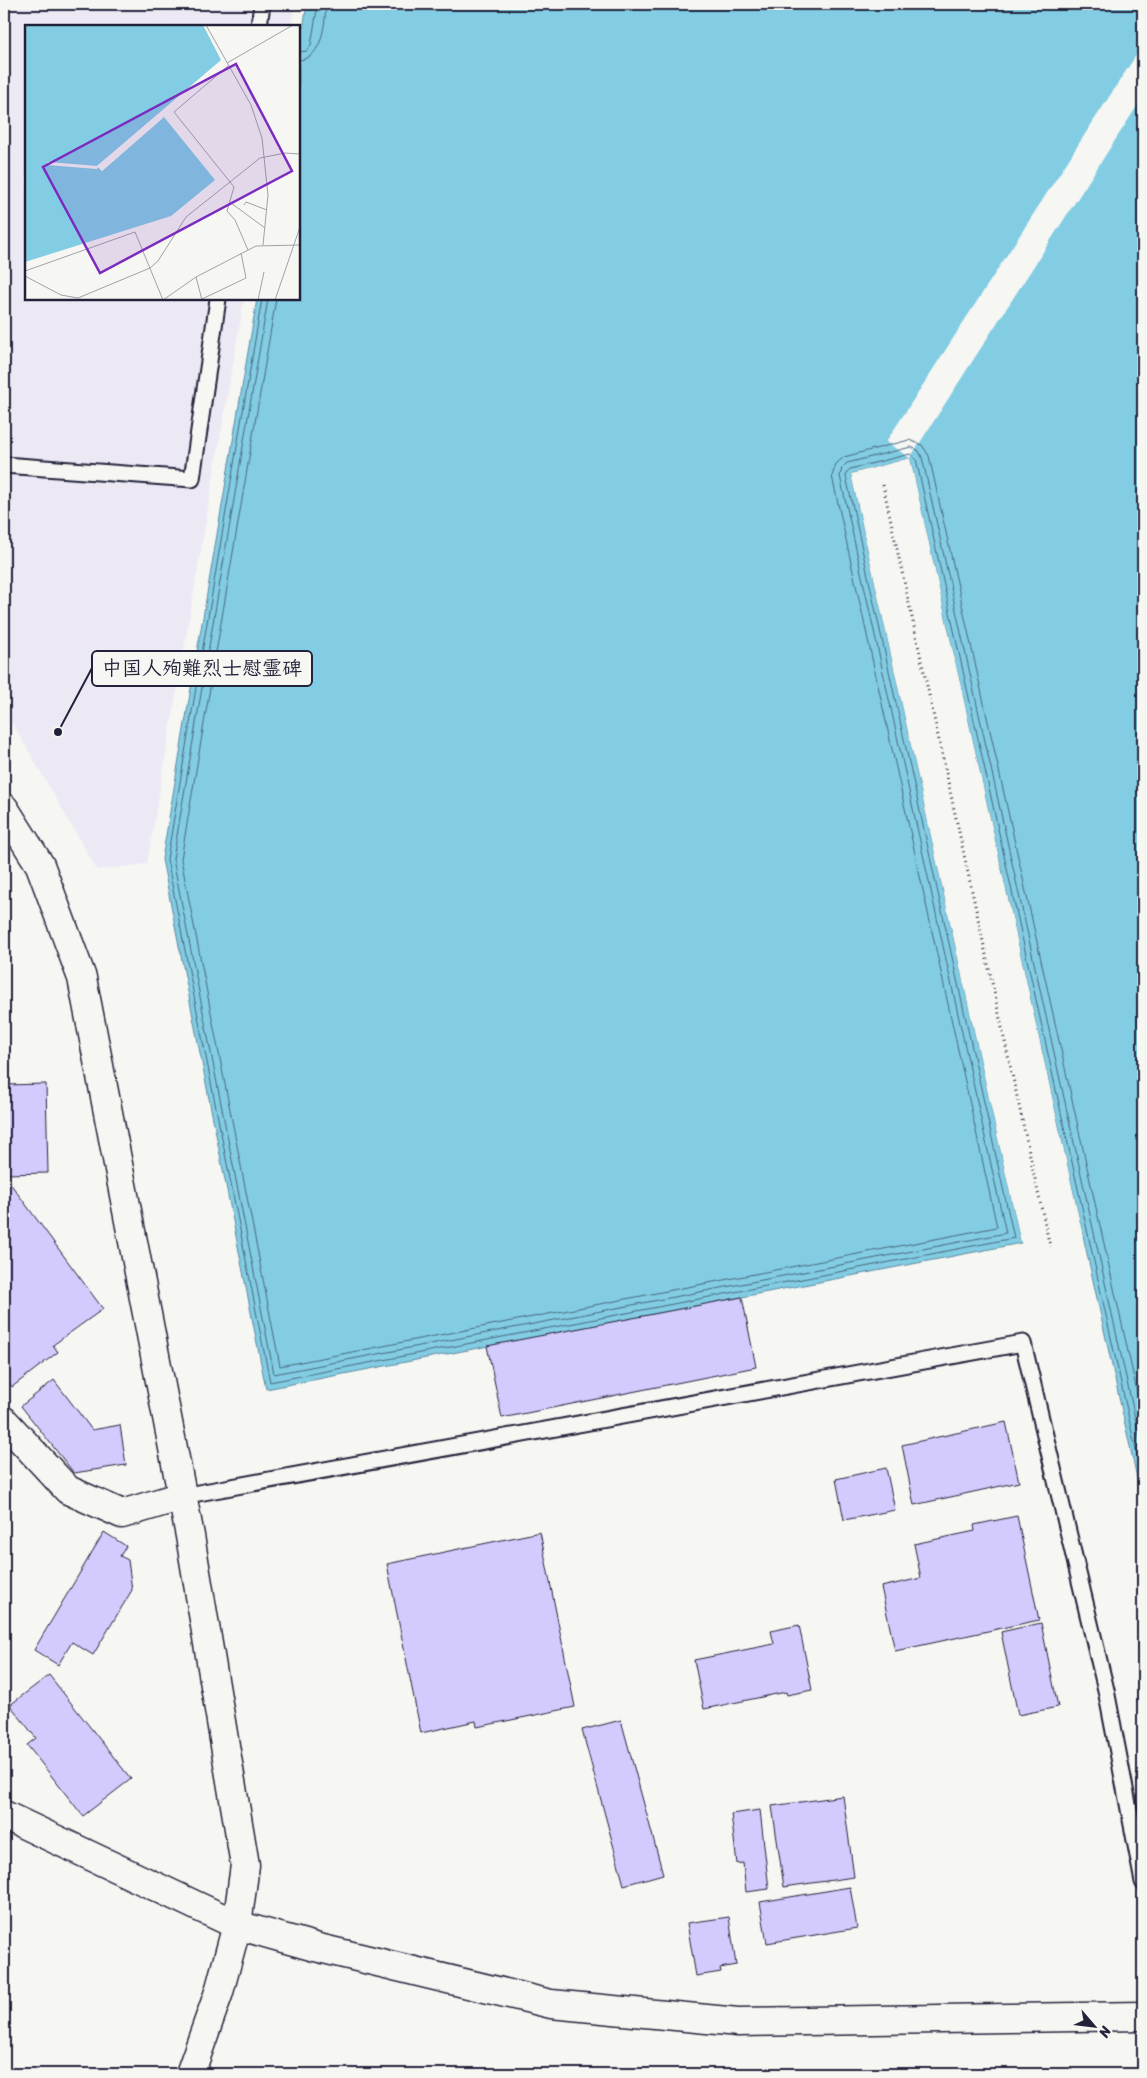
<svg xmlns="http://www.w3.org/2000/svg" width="1147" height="2078" viewBox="0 0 1147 2078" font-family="Sriracha,'Klee One',sans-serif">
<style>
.built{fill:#ece9f5}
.water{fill:#82cde3;stroke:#5c89a0}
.pier{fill:#f6f6f2}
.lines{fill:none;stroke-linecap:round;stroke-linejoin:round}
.shore{stroke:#48667e;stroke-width:1}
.building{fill:#d3cbfd;stroke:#22223b}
.service-casing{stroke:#22223b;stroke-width:19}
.minor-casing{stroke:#22223b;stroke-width:31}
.tertiary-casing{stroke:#22223b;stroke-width:31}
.path{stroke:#22223b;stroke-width:3;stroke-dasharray:1 4;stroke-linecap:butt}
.service{stroke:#f6f6f2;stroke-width:15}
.minor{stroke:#f6f6f2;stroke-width:28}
.tertiary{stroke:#f6f6f2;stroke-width:28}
.inset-road{fill:none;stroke:#a1a1a9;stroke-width:1}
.view{fill:#7b2cbf;fill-opacity:0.15;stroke:#7b2cbf;stroke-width:2.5}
.inset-edge{fill:none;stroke:#22223b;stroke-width:2.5}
.leader{fill:none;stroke:#22223b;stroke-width:2}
.callout-dot{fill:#22223b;stroke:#f6f6f2;stroke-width:2}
.callout{fill:#f6f6f2;stroke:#22223b;stroke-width:2}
.callout-label{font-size:20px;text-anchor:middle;font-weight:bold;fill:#22223b}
</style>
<rect width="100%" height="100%" fill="#f6f6f2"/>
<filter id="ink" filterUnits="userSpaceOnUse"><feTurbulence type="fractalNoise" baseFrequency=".02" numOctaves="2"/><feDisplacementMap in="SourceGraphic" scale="10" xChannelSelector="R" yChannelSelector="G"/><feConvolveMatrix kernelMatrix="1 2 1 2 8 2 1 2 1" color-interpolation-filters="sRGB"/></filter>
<g filter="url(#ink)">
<!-- built -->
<polygon class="built" points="4,4 295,4 291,26 26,26 26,299 244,299 147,864 97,870 16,729 4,713"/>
<!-- water -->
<polygon class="water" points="307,4 1143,4 1143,1505 910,458 851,474 1021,1243 266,1389 162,859 257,299 299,299 299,55"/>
<!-- pier -->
<polygon class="pier" points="1142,46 1143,97 910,458 1083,1236 1081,1236 909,461 854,476 1023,1242 1021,1243 851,474 910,458 886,442"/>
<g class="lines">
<!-- shore -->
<g class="shore">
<polyline points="299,52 307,51 311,45 318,4"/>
<path d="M299 60C323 59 325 23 326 4"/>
<polyline points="262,299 167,859 270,1382 1014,1238 846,476 847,472 850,469 910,454 916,459 1143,1482"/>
<polyline points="268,299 173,859 274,1374 1006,1233 840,476 842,468 847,463 911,447 918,450 922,457 1143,1454"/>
<polyline points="276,299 181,859 280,1366 997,1227 832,476 836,464 844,457 909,440 922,445 929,456 1143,1419"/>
</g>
</g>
<!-- building -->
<g class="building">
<polygon points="46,1084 48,1173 4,1174 4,1085"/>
<polygon points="4,1175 103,1309 53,1345 58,1352 12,1387 4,1375"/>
<polygon points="742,1297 756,1367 502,1418 487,1346"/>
<polygon points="54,1380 92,1430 120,1425 126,1465 74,1473 21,1406"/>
<polygon points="1006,1422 1019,1482 914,1505 902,1445"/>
<polygon points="886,1468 895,1510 844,1520 836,1479"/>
<polygon points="1017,1516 1039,1620 895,1651 881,1587 921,1578 914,1544 975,1531 974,1525"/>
<polygon points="104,1532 126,1546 120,1556 128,1560 132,1590 93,1655 72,1642 58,1665 34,1650"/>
<polygon points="540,1532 575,1707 477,1727 476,1721 421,1733 387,1564"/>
<polygon points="1041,1623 1058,1707 1018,1715 1001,1632"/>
<polygon points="799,1625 812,1690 787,1695 786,1692 704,1709 694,1660 774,1644 771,1631"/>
<polygon points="49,1675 131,1779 83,1816 27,1745 36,1738 10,1705"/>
<polygon points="621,1720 663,1874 624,1885 582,1730"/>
<polygon points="843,1796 854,1877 784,1887 772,1806"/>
<polygon points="760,1810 769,1889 746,1892 743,1863 737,1864 731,1814"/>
<polygon points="850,1887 857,1928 767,1943 760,1902"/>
<polygon points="729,1917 736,1965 720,1968 721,1972 696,1976 687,1923"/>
</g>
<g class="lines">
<defs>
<g id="service">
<polyline points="259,26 262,4"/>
<polyline points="4,465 192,479 218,299"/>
<polyline points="182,1496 1023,1343 1106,1690 1143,1882"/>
</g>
<g id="minor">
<polyline points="4,1421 68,1490 122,1514 182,1496"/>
<polyline points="237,1925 315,1947 551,2004 738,2022 1143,2016"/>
</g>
<g id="tertiary">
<polyline points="4,808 40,865 82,978 190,1536 245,1865 237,1925 219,1992 190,2074"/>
<polyline points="4,1815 237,1925"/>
</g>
</defs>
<!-- service casing -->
<use href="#service" class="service-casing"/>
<!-- minor casing -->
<use href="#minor" class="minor-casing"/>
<!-- tertiary casing -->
<use href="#tertiary" class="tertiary-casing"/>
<!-- path -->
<polyline class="path" points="883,485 1050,1247"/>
<!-- service -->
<use href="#service" class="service"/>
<!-- minor -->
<use href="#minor" class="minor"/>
<!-- tertiary -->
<use href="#tertiary" class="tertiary"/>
</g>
</g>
<!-- overview -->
<g transform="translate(25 25)">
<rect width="275" height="275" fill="#f6f6f2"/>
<path d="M0 0H178L196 35 72 141 77 146 139 92 190 155 146 191 0 237Z" fill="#82cde3"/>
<path d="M136 87 76 141 139 92 77 146 73 142 72 144 22 140 23 137 72 141Z" fill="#f6f6f2"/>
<path class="inset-road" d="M181 0 226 80 237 113 243 170 238 220M202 38 268 0M204 40 149 87 209 162 202 186 210 195 223 225M206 178 240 203M219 180 221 177 242 185M0 246 110 207 138 275M0 251 36 270 53 273 125 243 133 236 161 192 235 133 260 128 275 129M171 252 177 275M177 274 221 253 216 228M138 275 171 252 231 221 275 220M233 275 239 247M250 275 275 202"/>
<path class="view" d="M211 39 267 146 75 248 18 142Z"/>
<rect width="275" height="275" class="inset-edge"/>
</g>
<!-- callouts -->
<path class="leader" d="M58 732L92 668"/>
<circle class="callout-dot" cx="58" cy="732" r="5"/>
<rect class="callout" x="92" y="651" width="220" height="35" rx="5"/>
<g class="callout-label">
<text x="202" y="675">中国人殉難烈士慰霊碑</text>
</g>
<!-- margin -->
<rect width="1147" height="2078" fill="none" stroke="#f6f6f2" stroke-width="20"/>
<rect x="10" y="10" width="1127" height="2058" fill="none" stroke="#22223b" stroke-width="2" filter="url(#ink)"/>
<!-- north arrow -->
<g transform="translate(1094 2026) rotate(118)" stroke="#f6f6f2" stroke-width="4" paint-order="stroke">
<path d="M0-4L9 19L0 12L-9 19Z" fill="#22223b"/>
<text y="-8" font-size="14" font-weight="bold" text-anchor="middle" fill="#22223b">N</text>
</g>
</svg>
